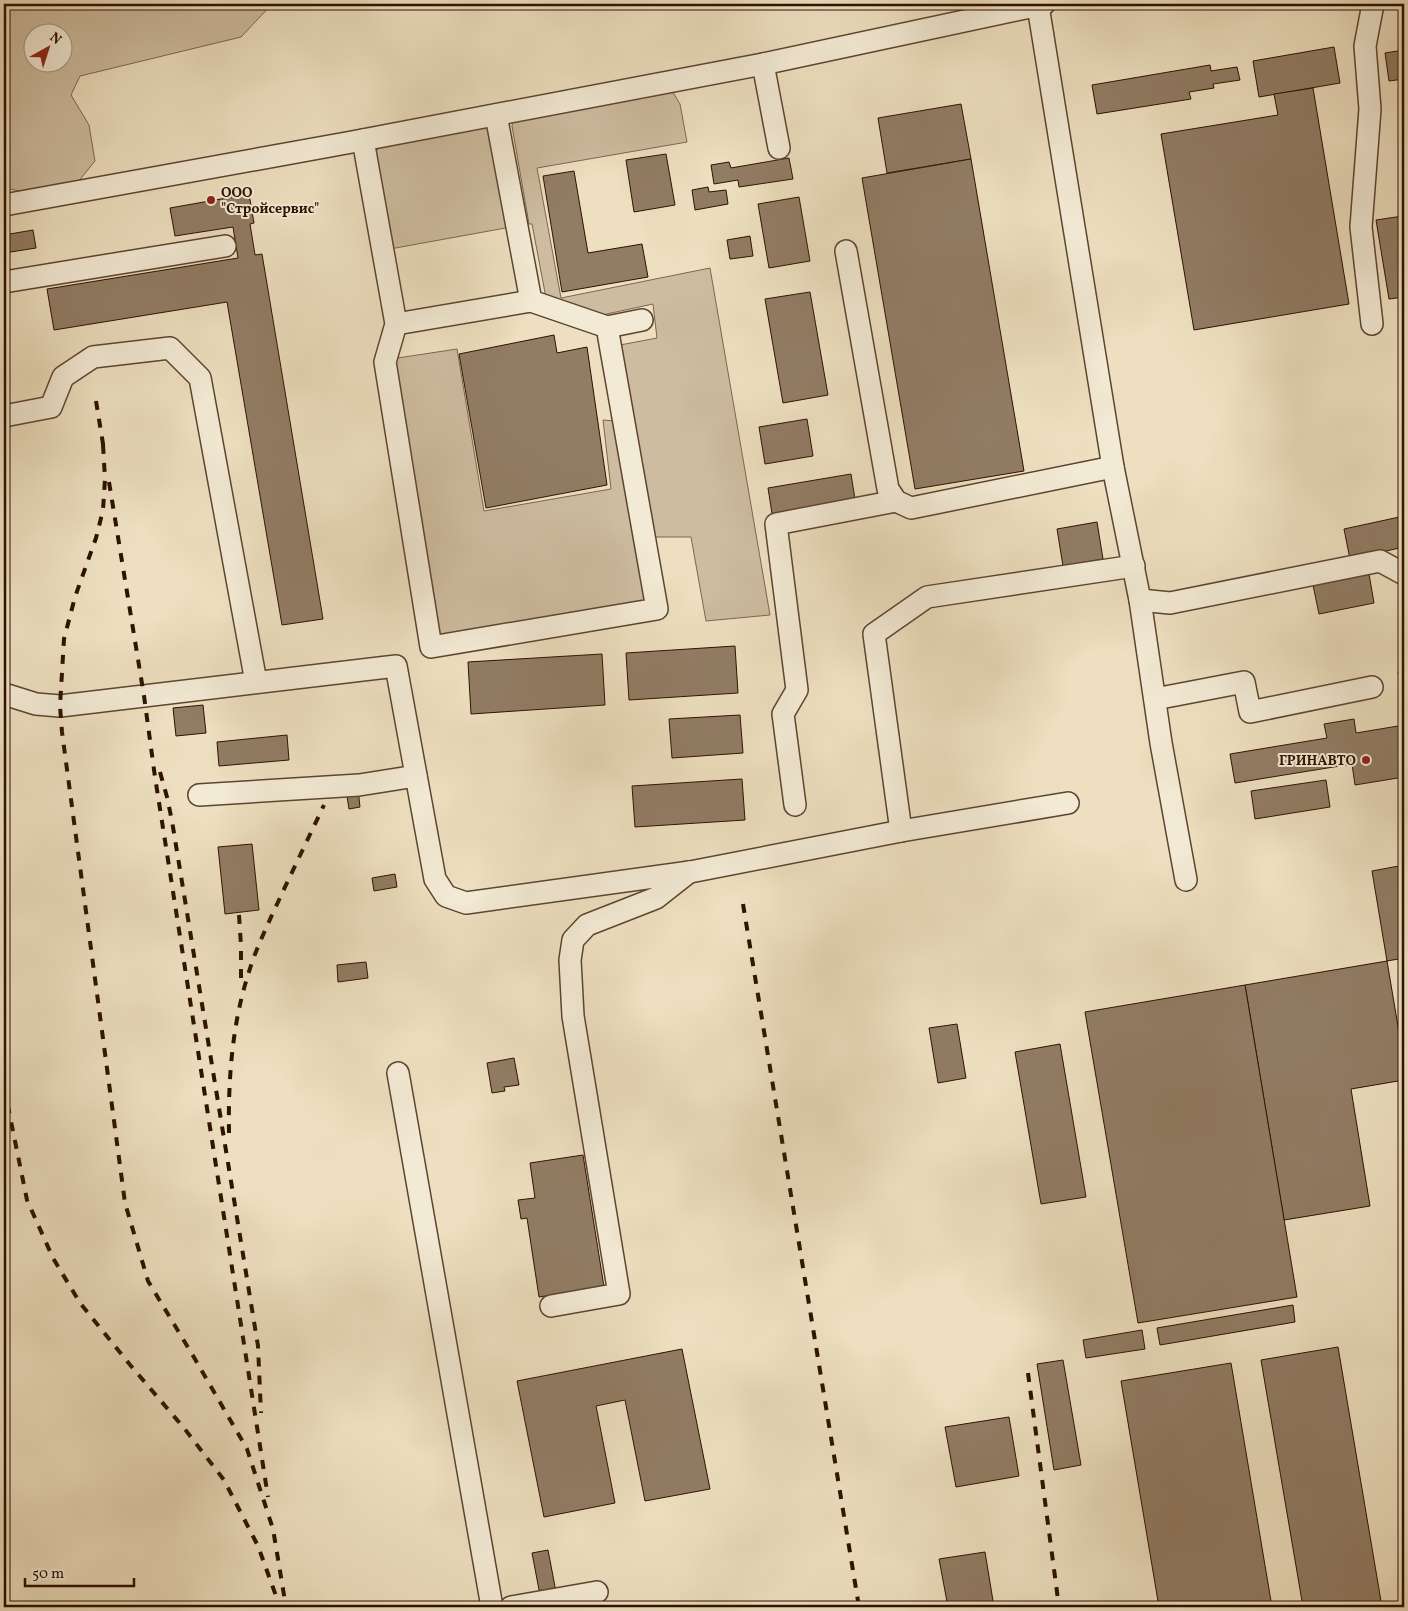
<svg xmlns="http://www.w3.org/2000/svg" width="1408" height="1611" viewBox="0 0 1408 1611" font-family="Vollkorn,serif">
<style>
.green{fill:#cdbc9f;stroke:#7e6650;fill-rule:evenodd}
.building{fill:#917c64;stroke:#2e1101}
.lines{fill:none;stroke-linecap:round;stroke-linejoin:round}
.minor-casing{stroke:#5e4430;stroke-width:24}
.minor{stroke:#f3ead5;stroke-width:21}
.rail{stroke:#2e1101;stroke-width:4;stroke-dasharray:9 9;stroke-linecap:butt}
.poi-dot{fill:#8f2418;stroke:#f3ead5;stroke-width:2}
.labels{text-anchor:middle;stroke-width:4;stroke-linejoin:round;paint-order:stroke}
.poi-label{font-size:14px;font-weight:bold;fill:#2e1101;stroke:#f3ead5;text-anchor:start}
</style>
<rect width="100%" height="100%" fill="#eddfbf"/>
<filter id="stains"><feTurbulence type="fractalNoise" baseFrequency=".004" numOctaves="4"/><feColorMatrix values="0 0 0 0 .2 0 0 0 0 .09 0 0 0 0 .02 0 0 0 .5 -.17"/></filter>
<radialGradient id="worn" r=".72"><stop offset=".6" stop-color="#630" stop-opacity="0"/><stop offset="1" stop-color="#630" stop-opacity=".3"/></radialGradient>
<!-- green -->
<g class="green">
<path d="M4 4H272L241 37 80 76 71 95 89 125 95 161 77 183 26 192 4 188ZM32 32H62V62H32Z"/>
<polygon points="671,89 680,104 687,142 537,168 561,298 710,268 770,615 706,621 691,537 655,537 620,345 657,338 653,304 602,315 546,298 532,224 529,224 512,126 513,120"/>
<polygon points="493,125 511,227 390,249 372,156 382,144"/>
<polygon points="457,349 484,511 611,489 603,420 615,421 646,606 437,639 391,359"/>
</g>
<!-- building -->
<g class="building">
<polygon points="1334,47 1340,83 1259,97 1253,61"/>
<polygon points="1404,50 1404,79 1389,81 1385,53"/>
<polygon points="1210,65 1211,71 1237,67 1240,80 1213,84 1214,88 1189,92 1191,99 1097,114 1092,85"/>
<polygon points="1313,88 1349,304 1194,330 1161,134 1278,115 1274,94"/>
<polygon points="961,104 971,159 887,173 878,118"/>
<polygon points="666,154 675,205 634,212 626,160"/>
<polygon points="789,158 793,179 739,187 738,180 714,184 711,165 729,162 731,168"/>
<polygon points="971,159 1024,471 915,489 862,178"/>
<polygon points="574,171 588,253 642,244 648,277 562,292 543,176"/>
<polygon points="708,187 709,192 726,190 728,204 695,210 692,190"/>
<polygon points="249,194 254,223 250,224 255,255 262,254 323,619 282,625 227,302 54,330 47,289 238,258 233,227 175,236 170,208"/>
<polygon points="799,197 810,261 769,268 758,204"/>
<polygon points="1403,216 1404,227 1404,297 1389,299 1376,220"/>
<polygon points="33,230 36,248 4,253 4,235"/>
<polygon points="750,236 753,256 730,259 727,240"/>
<polygon points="810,292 828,395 783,403 765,299"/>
<polygon points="554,335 557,353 587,347 607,485 486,508 459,354"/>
<polygon points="807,419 813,456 765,464 759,427"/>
<polygon points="851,474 856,506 773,520 768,488"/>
<polygon points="1404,516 1404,547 1350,559 1344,529"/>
<polygon points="1097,522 1103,559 1063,566 1057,529"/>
<polygon points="1369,574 1374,603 1319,614 1313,585"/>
<polygon points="735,646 738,693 629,700 626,653"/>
<polygon points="602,654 605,705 471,714 468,662"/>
<polygon points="1404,671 1404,706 1398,672"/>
<polygon points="203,705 206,733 176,736 173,708"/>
<polygon points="740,715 743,753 672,758 669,719"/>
<polygon points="1354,719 1356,733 1404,725 1404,777 1355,785 1352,764 1235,783 1230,754 1327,738 1324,724"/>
<polygon points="287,735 289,760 219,766 217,742"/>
<polygon points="742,779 745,820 635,827 632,786"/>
<polygon points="1326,780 1330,807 1255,819 1251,791"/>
<polygon points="358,789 360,807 349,809 346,790"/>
<polygon points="252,844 259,910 225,914 218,847"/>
<polygon points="1404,865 1404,958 1387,961 1372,871"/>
<polygon points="395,874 397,887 374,891 372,878"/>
<polygon points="1387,961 1404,1062 1404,1080 1351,1089 1370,1206 1284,1220 1245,985"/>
<polygon points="366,962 368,978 338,982 337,965"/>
<polygon points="1245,985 1297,1297 1138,1323 1085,1012"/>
<polygon points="957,1024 966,1078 938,1083 929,1028"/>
<polygon points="1060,1044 1086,1197 1041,1204 1015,1052"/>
<polygon points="514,1058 519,1085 504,1087 505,1091 492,1093 487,1063"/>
<polygon points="583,1155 604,1287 539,1297 527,1218 521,1219 518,1200 535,1198 530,1163"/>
<polygon points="1293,1305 1295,1322 1160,1345 1157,1328"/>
<polygon points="1142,1330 1145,1349 1086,1358 1083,1340"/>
<polygon points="1338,1347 1382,1607 1303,1607 1261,1360"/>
<polygon points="682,1349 710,1489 645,1501 625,1400 596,1406 615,1503 544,1517 517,1381"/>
<polygon points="1063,1360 1081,1465 1054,1470 1037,1364"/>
<polygon points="1231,1363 1272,1607 1159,1607 1121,1381"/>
<polygon points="1009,1417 1019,1476 956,1487 945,1427"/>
<polygon points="548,1550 556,1592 540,1595 532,1553"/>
<polygon points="985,1552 994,1607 948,1607 939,1559"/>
</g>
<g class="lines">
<defs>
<g id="minor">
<polyline points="1038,6 1113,467 1140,600 1161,743 1186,880"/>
<polyline points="763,64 779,148"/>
<polyline points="496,115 531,301"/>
<polyline points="363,140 396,324 531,301 607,327 657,609 431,647 385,362 396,324"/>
<polyline points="4,205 352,142 763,64 1044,4"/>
<polyline points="846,251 888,489 896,501 911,508 1113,467"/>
<polyline points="4,282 225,246"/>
<polyline points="1372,324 1361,227 1370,109 1365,46 1373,4"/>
<polyline points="607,327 642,320"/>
<polyline points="4,416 51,407 63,377 93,357 170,348 200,378 256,682"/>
<polyline points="1140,600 1170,603 1380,561 1404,574"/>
<polyline points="4,694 36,704 60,706 396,666 435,879 446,896 466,903 690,872 901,831"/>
<polyline points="1155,699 1244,682 1250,712 1372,687"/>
<polyline points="199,795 359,785 416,776"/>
<polyline points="1068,803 901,831 874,634 927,597 1134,566"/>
<polyline points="795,805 783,714 797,690 776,524 896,501"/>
<polyline points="398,1073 492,1607"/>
<polyline points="551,1306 619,1294 573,1016 570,960 573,940 587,925 656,898 689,872"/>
<polyline points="511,1607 597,1592"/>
</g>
</defs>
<!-- minor casing -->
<use href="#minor" class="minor-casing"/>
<!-- minor -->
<use href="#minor" class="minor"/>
<!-- rail -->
<g class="rail">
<polyline points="96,401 104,450"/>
<polyline points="103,445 105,479 103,510 96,538 75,597 64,639 60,706 62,732 125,1203 148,1281 195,1359 247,1449 273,1529 286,1607"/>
<polyline points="109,482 144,696 155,777 268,1497"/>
<polyline points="160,772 167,797 172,821 258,1346 261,1413"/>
<polyline points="743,904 859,1607"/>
<polyline points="239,915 241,946 241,985"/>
<polyline points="4,1087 27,1200 53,1258 80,1303 131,1366 184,1428 224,1480 258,1546 280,1607"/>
<path d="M229 1133C228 1081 232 1025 248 975 254 954 263 935 272 915 289 878 307 841 324 805"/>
<polyline points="1028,1373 1059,1607"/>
</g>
</g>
<!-- markers -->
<g class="poi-dot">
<circle cx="211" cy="200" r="5"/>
<circle cx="1366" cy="760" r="5"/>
</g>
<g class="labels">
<!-- poi labels -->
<g class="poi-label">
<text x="221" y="197">ООО<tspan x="221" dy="16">"Стройсервис"</tspan></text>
<text x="1356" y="765" text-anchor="end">ГРИНАВТО</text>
</g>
</g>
<!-- margin -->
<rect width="1408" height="1611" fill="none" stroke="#eddfbf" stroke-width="20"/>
<rect x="5" y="5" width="1398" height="1601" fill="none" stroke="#2e1101" stroke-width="2.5"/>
<rect x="10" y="10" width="1388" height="1591" fill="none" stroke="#2e1101"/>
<!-- north arrow -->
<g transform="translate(48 48) rotate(39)"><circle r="24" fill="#f3ead5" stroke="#a49380"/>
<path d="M0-4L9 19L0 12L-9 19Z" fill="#8f2418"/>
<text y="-8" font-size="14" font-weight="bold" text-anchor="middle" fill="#2e1101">N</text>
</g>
<!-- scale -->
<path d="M25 1578v8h109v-8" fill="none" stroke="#2e1101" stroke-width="2.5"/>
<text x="32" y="1578" font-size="15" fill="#2e1101" stroke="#f3ead5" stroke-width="4" paint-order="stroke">50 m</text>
<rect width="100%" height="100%" filter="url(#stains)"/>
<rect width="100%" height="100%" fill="url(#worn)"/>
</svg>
